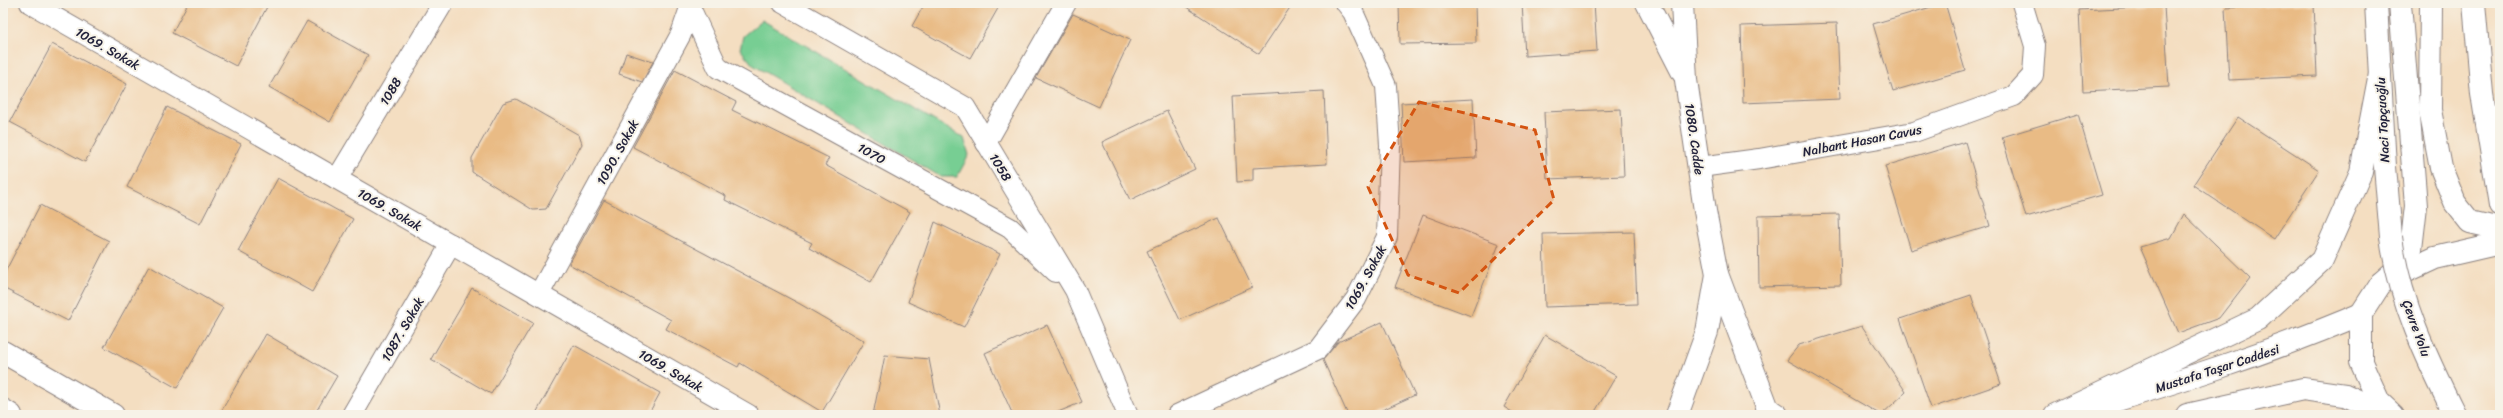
<svg xmlns="http://www.w3.org/2000/svg" width="2503" height="418" viewBox="0 0 2503 418" font-family="Sriracha,sans-serif">
<style>
.green{fill:#77ce93;stroke:#4c7867}
.building{fill:#e9bb85}
.lines{fill:none;stroke-linecap:round;stroke-linejoin:round}
.street-casing{stroke:#8b807e;stroke-width:22}
.secondary-casing{stroke:#8b807e;stroke-width:24}
.primary-casing{stroke:#8b807e;stroke-width:24}
.street{stroke:#fff;stroke-width:20}
.secondary{stroke:#fff;stroke-width:22}
.primary{stroke:#fff;stroke-width:22}
.primary-bridge-casing{stroke:#8b807e;stroke-width:24;stroke-linecap:butt}
.primary-bridge{stroke:#fff;stroke-width:22}
.marked{fill:#d45411;fill-opacity:0.2;stroke:#d45411;stroke-width:3;stroke-dasharray:8 5;stroke-linejoin:round}
.labels{text-anchor:middle;stroke-width:4;stroke-linejoin:round;paint-order:stroke}
.street-label{font-size:13px;fill:#22223b;stroke:#f7f3e8}
</style>
<rect width="100%" height="100%" fill="#f7f3e8"/>
<filter id="ink" filterUnits="userSpaceOnUse"><feTurbulence type="fractalNoise" baseFrequency=".025" numOctaves="2"/><feDisplacementMap in="SourceGraphic" scale="8" xChannelSelector="R" yChannelSelector="G"/><feConvolveMatrix kernelMatrix="1 2 1 2 8 2 1 2 1" color-interpolation-filters="sRGB"/></filter>
<filter id="wash" filterUnits="userSpaceOnUse"><feTurbulence type="fractalNoise" baseFrequency=".012" numOctaves="4" result="noise"/><feDisplacementMap in="SourceGraphic" scale="16" xChannelSelector="R" yChannelSelector="G"/><feGaussianBlur stdDeviation="0.9" result="paint"/><feColorMatrix in="noise" values="0 0 0 0 0 0 0 0 0 0 0 0 0 0 0 0 0 1.4 0 .05"/><feComposite in="paint" operator="in"/></filter>
<g filter="url(#wash)">
<rect width="100%" height="100%" fill="#f4dec1"/>
<!-- green -->
<polygon class="green" points="762,20 964,138 969,155 957,177 941,177 753,65 740,49 743,36"/>
<g id="blocks">
<!-- building -->
<g class="building">
<polygon points="188,3 269,3 236,66 172,33"/>
<polygon points="925,3 1001,3 970,58 912,26"/>
<polygon points="1180,3 1293,3 1259,54"/>
<polygon points="1399,3 1475,3 1476,43 1400,44"/>
<polygon points="1522,3 1594,3 1597,51 1525,56"/>
<polygon points="1945,3 1965,70 1893,91 1873,24"/>
<polygon points="2314,4 2317,76 2229,80 2225,8"/>
<polygon points="2164,6 2169,87 2083,91 2079,10"/>
<polygon points="1073,14 1130,40 1099,107 1036,78"/>
<polygon points="307,21 368,55 330,122 269,87"/>
<polygon points="1837,23 1840,99 1743,103 1741,26"/>
<polygon points="52,44 127,84 85,162 10,122"/>
<polygon points="626,53 653,62 642,82 619,74"/>
<polygon points="675,70 736,102 732,110 829,158 825,165 910,212 871,282 809,248 812,243 725,200 726,196 633,147"/>
<polygon points="1324,91 1327,164 1253,168 1253,181 1237,182 1233,96"/>
<polygon points="516,99 579,135 582,144 546,209 533,210 472,172 472,158 503,103"/>
<polygon points="1473,99 1476,158 1404,162 1401,103"/>
<polygon points="167,107 241,144 200,224 127,187"/>
<polygon points="1621,109 1624,176 1547,179 1544,112"/>
<polygon points="1167,111 1195,169 1130,200 1102,142"/>
<polygon points="2078,114 2102,195 2026,217 2002,137"/>
<polygon points="2238,117 2319,170 2274,239 2193,185"/>
<polygon points="1965,142 1990,226 1911,250 1885,166"/>
<polygon points="278,178 353,219 312,292 238,251"/>
<polygon points="604,200 800,304 864,341 822,412 740,363 738,367 666,329 671,320 569,264"/>
<polygon points="40,205 109,241 68,321 3,288 3,276"/>
<polygon points="1839,214 1841,285 1759,287 1758,216"/>
<polygon points="2184,214 2250,278 2219,318 2178,333 2140,247 2171,238"/>
<polygon points="1423,215 1499,244 1471,316 1395,287"/>
<polygon points="1219,218 1252,287 1180,320 1147,251"/>
<polygon points="935,222 1000,254 964,327 908,302"/>
<polygon points="1634,232 1637,304 1545,307 1543,234"/>
<polygon points="149,266 223,308 177,388 104,347"/>
<polygon points="472,288 533,323 491,394 431,359"/>
<polygon points="1971,295 2001,384 1931,408 1900,319"/>
<polygon points="1382,322 1415,395 1371,415 1348,415 1323,360 1338,342"/>
<polygon points="1047,325 1082,402 1051,415 1013,415 985,353"/>
<polygon points="1862,326 1906,392 1881,415 1787,360 1799,345"/>
<polygon points="266,334 337,376 314,415 219,415"/>
<polygon points="1545,335 1616,376 1593,415 1517,415 1504,407"/>
<polygon points="574,345 660,393 648,415 535,415"/>
<polygon points="885,355 929,359 940,415 873,415"/>
</g>
</g>
</g>
<g filter="url(#ink)">
<use href="#blocks" fill-opacity="0" stroke="#8b807e" stroke-width="1"/>
<g class="lines">
<defs>
<g id="street">
<polyline points="30,3 749,415"/>
<polyline points="688,3 718,68 1010,228 1056,272"/>
<polyline points="783,3 965,107 1075,290 1128,415"/>
<polyline points="986,143 1066,3"/>
<polyline points="1700,167 1759,159 1914,132 2014,96 2033,75 2035,46 2022,3"/>
<polyline points="337,179 443,3"/>
<polyline points="539,294 681,34 690,8"/>
<polyline points="352,415 451,244"/>
<polyline points="1177,415 1318,349 1356,299 1387,237 1390,145 1386,86 1353,12 1346,3"/>
</g>
<g id="secondary">
<polyline points="1647,3 1683,73"/>
<polyline points="1682,3 1686,80 1705,211 1717,274 1768,409 1777,415"/>
<polyline points="3,352 113,415"/>
<polyline points="3,410 11,415"/>
<path d="M2072 414C2170 384 2267 354 2361 314"/>
<polyline points="1677,415 1707,332 1717,274"/>
<polyline points="2187,415 2303,389 2345,395 2389,415"/>
<polyline points="2393,415 2379,402 2361,362 2361,314 2381,283 2435,258 2500,243"/>
</g>
<g id="primary">
<polyline points="2376,3 2385,167 2391,237"/>
<polyline points="2431,3 2430,110 2441,168 2455,203 2470,222 2500,229"/>
<polyline points="2474,3 2482,94 2500,205"/>
<polyline points="2381,283 2407,260 2411,249 2416,206 2400,3"/>
<polyline points="2055,415 2258,319 2322,260 2361,172 2380,73"/>
</g>
</defs>
<!-- street casing -->
<use href="#street" class="street-casing"/>
<!-- secondary casing -->
<use href="#secondary" class="secondary-casing"/>
<!-- primary casing -->
<use href="#primary" class="primary-casing"/>
<!-- street -->
<use href="#street" class="street"/>
<!-- secondary -->
<use href="#secondary" class="secondary"/>
<!-- primary -->
<use href="#primary" class="primary"/>
<defs>
<path id="primary-bridge" d="M2391 237C2399 300 2427 359 2455 415"/>
</defs>
<!-- primary-bridge casing -->
<use href="#primary-bridge" class="primary-bridge-casing"/>
<!-- primary-bridge -->
<use href="#primary-bridge" class="primary-bridge"/>
</g>
</g>
<!-- marked area -->
<path class="marked" d="M1419 102 1535 130 1554 200 1459 293 1408 275 1368 187Z"/>
<g class="labels">
<!-- street labels -->
<g class="street-label">
<text transform="translate(108 48) rotate(30)" y="5">1069. Sokak</text>
<text transform="translate(390 91) rotate(-59)" y="5">1088</text>
<text transform="translate(2382 120) rotate(-93)" y="5">Naci Topçuoğlu</text>
<text transform="translate(1695 139) rotate(82)" y="5">1080. Cadde</text>
<text transform="translate(1862 140) rotate(-11)" y="5">Nalbant Hasan Cavus</text>
<text transform="translate(617 152) rotate(-61)" y="5">1090. Sokak</text>
<text transform="translate(872 153) rotate(29)" y="5">1070</text>
<text transform="translate(1001 167) rotate(59)" y="5">1058</text>
<text transform="translate(390 209) rotate(30)" y="5">1069. Sokak</text>
<text transform="translate(1365 277) rotate(-61)" y="5">1069. Sokak</text>
<text transform="translate(2417 328) rotate(70)" y="5">Çevre Yolu</text>
<text transform="translate(402 329) rotate(-60)" y="5">1087. Sokak</text>
<text transform="translate(2217 368) rotate(-18)" y="5">Mustafa Taşar Caddesi</text>
<text transform="translate(671 370) rotate(30)" y="5">1069. Sokak</text>
</g>
</g>
<!-- margin -->
<rect width="2503" height="418" fill="none" stroke="#f7f3e8" stroke-width="16"/>
</svg>
